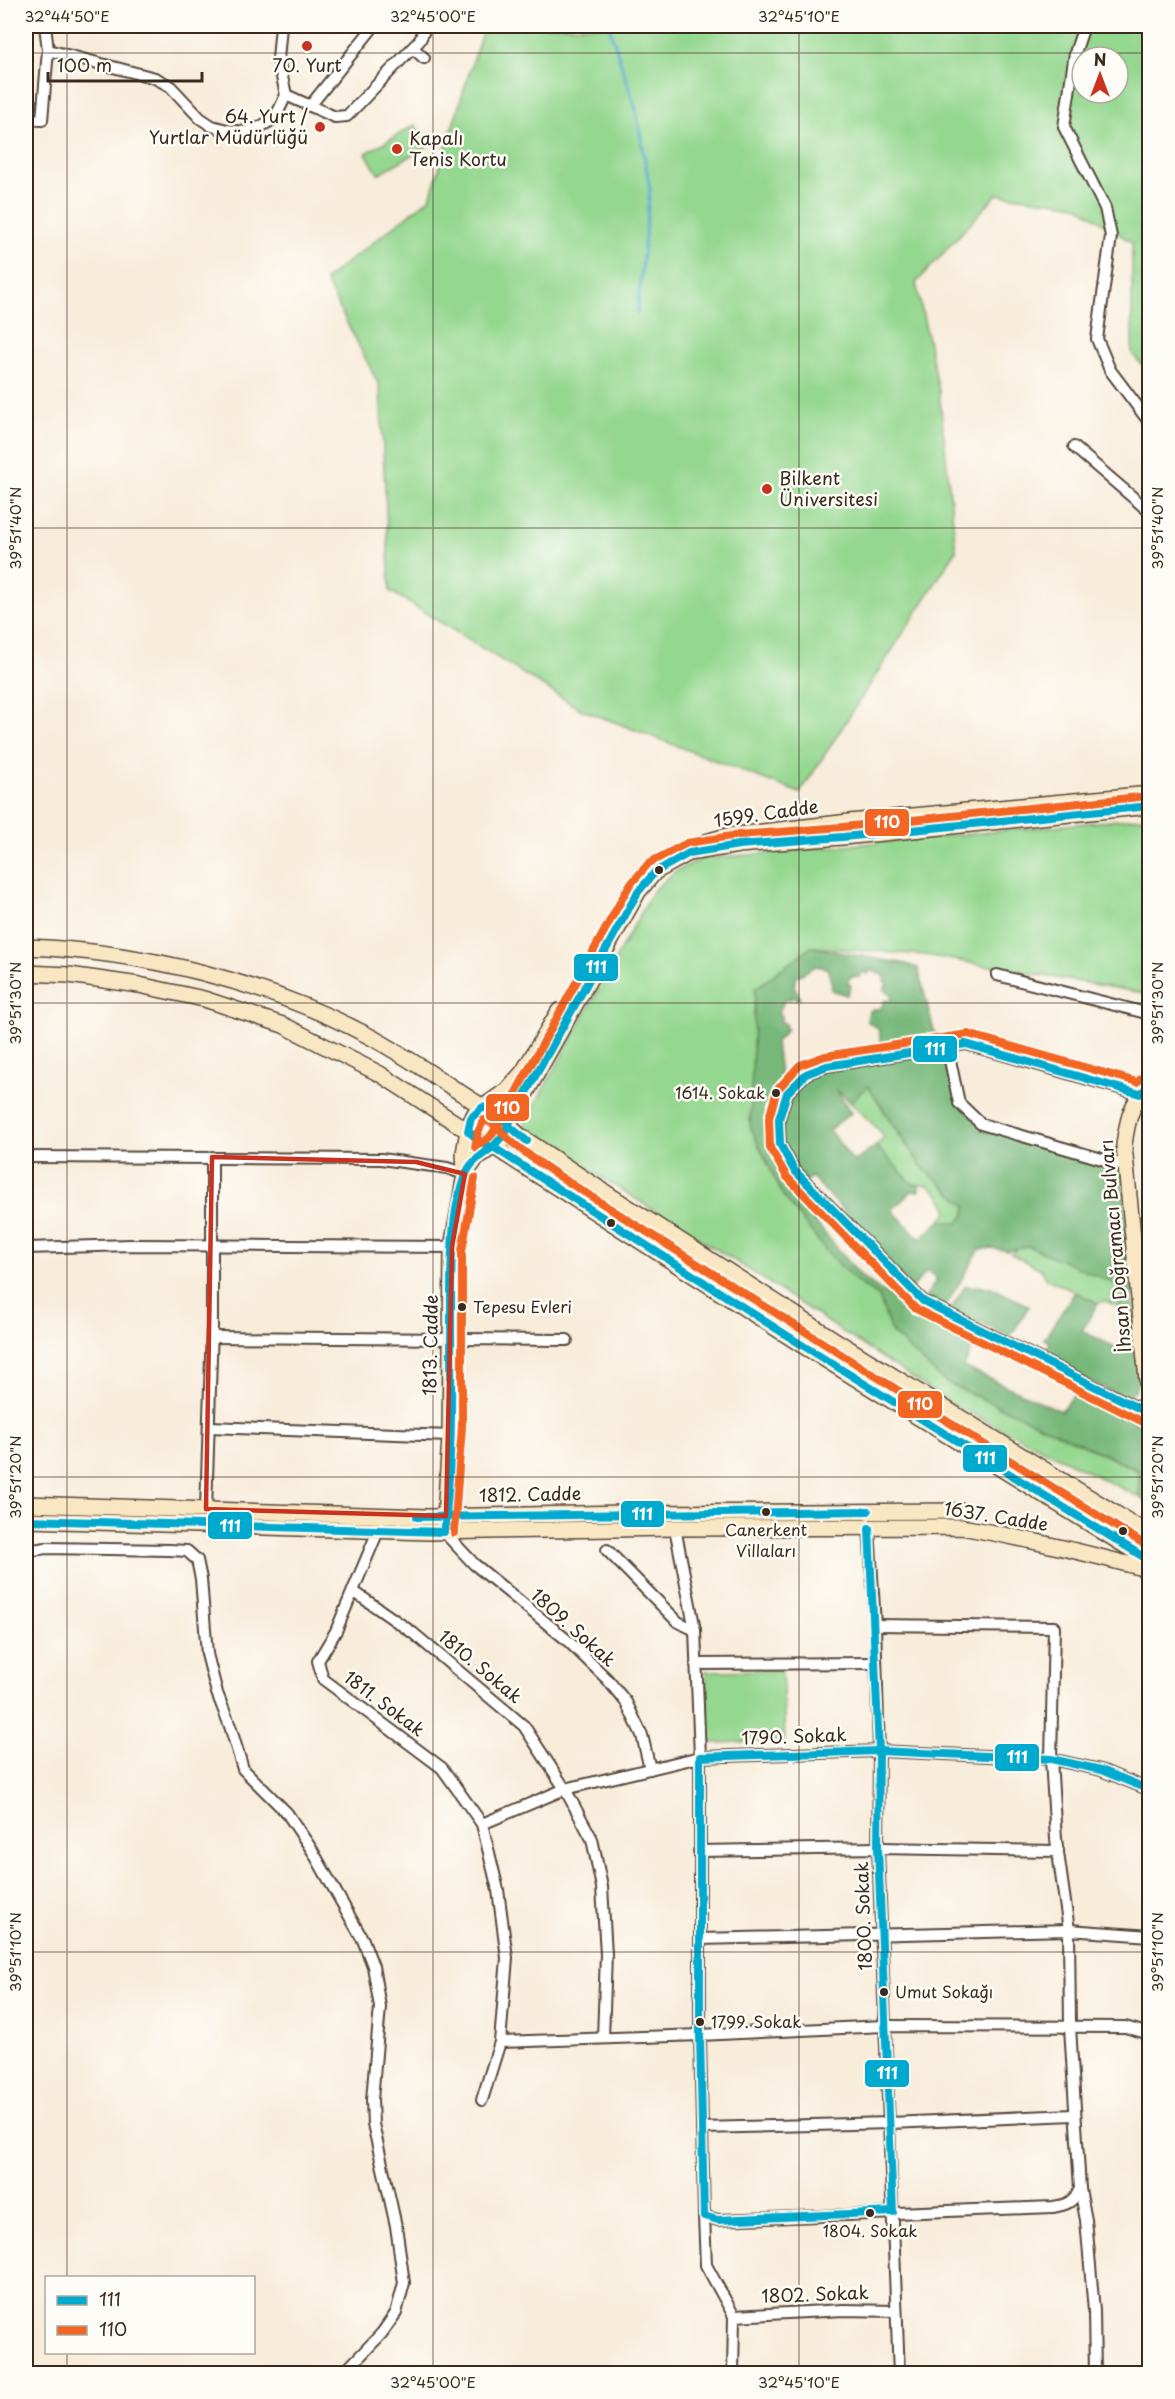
<svg xmlns="http://www.w3.org/2000/svg" width="1175" height="2399" viewBox="0 0 1175 2399" font-family="'Playpen Sans',sans-serif">
<style>
.green{fill:#94d78f;stroke:#688056;stroke-width:1.5;fill-rule:evenodd}
.forest{fill:#77b87a;stroke:#59714c;stroke-width:1.5;fill-rule:evenodd}
.lines{fill:none;stroke-linecap:round;stroke-linejoin:round}
.stream{stroke:#55a4cf;stroke-width:3}
.street-casing{stroke:#57473a;stroke-width:14}
.secondary-casing{stroke:#57473a;stroke-width:18}
.street{stroke:#fff;stroke-width:10}
.secondary{stroke:#f9e7c3;stroke-width:15}
.bus-1-casing{stroke:#fdfcf7;stroke-width:12}
.bus-2-casing{stroke:#fdfcf7;stroke-width:12}
.bus-1{stroke:#00a9ce;stroke-width:8}
.bus-2{stroke:#f26522;stroke-width:8}
.marked{fill:none;stroke:#c8321e;stroke-width:4.5;stroke-linejoin:round}
.ticks{fill:none;stroke:#3b2a1e;stroke-width:1.5;stroke-opacity:0.45}
.poi-dot{fill:#c8321e;stroke:#fdfcf7;stroke-width:2}
.bus-dot{fill:#3b2a1e;stroke:#fdfcf7;stroke-width:2}
.labels{text-anchor:middle;stroke-width:5;stroke-linejoin:round;paint-order:stroke}
.bus-label{font-size:16px;fill:#3b2a1e;stroke:#fdfcf7;text-anchor:start}
.poi-label{font-size:18px;fill:#3b2a1e;stroke:#fdfcf7;text-anchor:start}
.street-label{font-size:18px;fill:#3b2a1e;stroke:#fdfcf7}
.line-badge{stroke:#fdfcf7;stroke-width:2}
.badge-label{font-size:16px;text-anchor:middle;font-weight:bold;fill:#fff}
.neatline{fill:none;stroke:#3b2a1e;stroke-width:2}
.ticks-label{font-size:15px;text-anchor:middle;fill:#3b2a1e}
</style>
<rect width="100%" height="100%" fill="#fdfcf7"/>
<filter id="ink" filterUnits="userSpaceOnUse"><feTurbulence type="fractalNoise" baseFrequency=".0167" numOctaves="2"/><feDisplacementMap in="SourceGraphic" scale="12" xChannelSelector="R" yChannelSelector="G"/><feConvolveMatrix kernelMatrix="1 2 1 2 8 2 1 2 1" color-interpolation-filters="sRGB"/></filter>
<filter id="wash" filterUnits="userSpaceOnUse"><feTurbulence type="fractalNoise" baseFrequency=".008" numOctaves="4" result="noise"/><feDisplacementMap in="SourceGraphic" scale="24" xChannelSelector="R" yChannelSelector="G"/><feGaussianBlur stdDeviation="1.35" result="paint"/><feColorMatrix in="noise" values="0 0 0 0 0 0 0 0 0 0 0 0 0 0 0 0 0 1.4 0 .05"/><feComposite in="paint" operator="in"/></filter>
<g filter="url(#wash)">
<rect width="100%" height="100%" fill="#f8ecda"/>
<!-- green -->
<g class="green">
<path d="M484 26H1149V372L1132 354V243L1077 205 997 194 916 283 939 391 956 551 800 793 580 709 390 591 380 387 325 280 430 198ZM1082 57H1118V93H1082Z"/>
<polygon points="415,125 428,146 378,174 366,153"/>
<polygon points="1149,817 1149,994 925,955 811,947 755,989 750,1126 782,1194 857,1282 879,1296 891,1332 946,1382 1139,1471 1139,1497 952,1404 743,1266 522,1128 653,891 676,871 703,859"/>
<path d="M868 1085 895 1129 922 1167 966 1206 965 1215 958 1223 940 1221 948 1213C946 1203 937 1190 927 1185 923 1184 917 1185 912 1184L876 1146 883 1139 882 1133 850 1102Z"/>
<polygon points="960,1229 956,1242 943,1246 948,1233"/>
<polygon points="1019,1246 1028,1246 1125,1288 1126,1290 1119,1307 1105,1301 1098,1303 1047,1279 1041,1269 1011,1254"/>
<polygon points="782,1670 785,1741 709,1743 706,1671"/>
</g>
<!-- forest -->
<g class="forest">
<polygon points="811,947 906,964 918,968 936,1039 881,1048 879,1030 867,1021 869,1011 881,1008 885,1000 890,1001 892,995 884,990 887,983 884,981 885,976 870,970 868,974 862,972 860,977 850,977 847,983 851,985 847,995 831,990 832,984 827,968 815,966 796,977 794,986 800,997 799,1000 791,997 790,1000 785,999 778,1014 782,1016 780,1021 786,1024 784,1028 787,1029 776,1042 780,1074 788,1085 772,1096 768,1123 787,1189 861,1276 910,1311 974,1342 964,1367 1061,1411 1078,1390 1142,1425 1149,1467 1149,1505 1139,1497 1139,1470 945,1382 891,1332 879,1296 857,1282 827,1252 782,1194 750,1126 755,989"/>
<path d="M947 1046 959 1103 982 1124 1122 1170 1140 1375 1135 1390 1126 1396 1115 1393 1068 1371 1067 1365 1045 1354 1050 1342 1044 1339 1075 1292 1098 1303 1082 1331 1119 1349 1132 1325 1128 1316 1119 1307 1126 1290 1125 1288 1028 1246 1008 1251 991 1248 979 1250 942 1312 923 1301 937 1279 927 1271 911 1289 870 1248 874 1243 812 1177 805 1181 780 1144 787 1093 806 1074ZM868 1086 922 1167 966 1206 965 1216 958 1223 940 1221 920 1239 892 1210 912 1191H919V1185L912 1183 876 1146 854 1162 829 1130 851 1113 836 1089 850 1102Z"/>
<polygon points="965,1286 991,1287 1029,1306 1010,1337 979,1322 975,1328 948,1315"/>
</g>
<g class="lines">
<!-- stream -->
<polyline class="stream" points="609,26 636,110 650,189 637,314"/>
</g>
</g>
<g filter="url(#ink)">
<g class="lines">
<defs>
<g id="street">
<polyline points="1084,26 1075,53 1064,127 1105,208 1111,236 1097,339 1110,370 1150,423"/>
<polyline points="413,48 424,58"/>
<polyline points="48,50 155,78 170,86 200,118 212,126 227,130 245,132 260,127 272,120 279,110 286,95 278,59 281,26"/>
<polyline points="286,95 335,117 347,116 420,40 423,33 419,26"/>
<polyline points="310,106 374,26"/>
<polyline points="26,119 42,120 48,50 45,26"/>
<polyline points="1074,447 1150,512"/>
<polyline points="997,975 1150,1014"/>
<polyline points="947,1046 959,1103 981,1124 1126,1166"/>
<polyline points="1148,1093 1140,1094 966,1044 827,1066 806,1074 787,1093 779,1119 780,1144 794,1170 923,1301 1150,1414"/>
<polyline points="26,1157 381,1159 447,1168 465,1174"/>
<polyline points="26,1248 132,1245 452,1247"/>
<polyline points="212,1337 567,1340"/>
<polyline points="209,1427 450,1436"/>
<polyline points="206,1509 212,1327 212,1157"/>
<path d="M675 1528 695 1630 700 1757V2035L704 2216 718 2220 1053 2207C1067 2205 1073 2202 1080 2189L1070 2027 1069 1930 1056 1839 1051 1759 1054 1627 875 1625"/>
<polyline points="869,1528 875,1625 879,1751 878,1848 899,2374"/>
<polyline points="378,1531 336,1631 318,1661 323,1679 442,1768 482,1824 498,1890 507,1958 500,2042 700,2035 884,2026 1125,2027 1150,2034"/>
<polyline points="444,1532 474,1564 567,1640 607,1679 626,1702 642,1735 650,1769"/>
<polyline points="607,1550 678,1622 695,1630"/>
<polyline points="26,1551 46,1548 170,1550 187,1551 197,1560 201,1579 207,1654 217,1693 230,1726 243,1769 287,1813 312,1850 363,1940 373,1966 380,2007 372,2100 373,2124 396,2226 404,2283 396,2313 382,2333 343,2374"/>
<polyline points="353,1591 413,1633 524,1726 565,1789 592,1839 602,1887 606,1954 603,2038"/>
<polyline points="696,1664 876,1663"/>
<polyline points="482,1824 565,1789 700,1757 879,1751 1051,1759 1101,1770 1150,1790"/>
<polyline points="699,1851 878,1848 1058,1851"/>
<polyline points="700,1939 1069,1930 1150,1936"/>
<polyline points="482,2100 500,2042"/>
<polyline points="702,2128 890,2123 1074,2115"/>
<polyline points="1080,2189 1086,2220 1094,2311 1095,2374"/>
<polyline points="704,2216 706,2265 734,2316 733,2374"/>
<polyline points="734,2316 844,2310 896,2311"/>
</g>
<g id="secondary">
<polyline points="1150,806 843,837 739,845 689,853 655,872 638,892 508,1125 520,1136 589,1182 838,1342 1150,1535"/>
<polyline points="706,842 727,836 849,822 1150,794"/>
<path d="M26 947C141 951 264 981 367 1035 407 1056 444 1083 483 1107 494 1111 500 1115 508 1125L503 1139 476 1159 465 1174"/>
<polyline points="26,973 69,975 139,985 204,999 283,1025 380,1074 468,1131 483,1144 494,1147 802,1345 1150,1561"/>
<path d="M1150 1085C1131 1101 1127 1122 1124 1145L1150 1411"/>
<polyline points="26,1504 428,1517 624,1513 964,1511"/>
<path d="M26 1520 428 1532 675 1528 961 1527C1025 1538 1087 1553 1150 1570"/>
<polyline points="444,1532 450,1436 452,1247 465,1174 464,1153 469,1125 475,1113 507,1090 523,1072 559,1011"/>
</g>
</defs>
<!-- street casing -->
<use href="#street" class="street-casing"/>
<!-- secondary casing -->
<use href="#secondary" class="secondary-casing"/>
<!-- street -->
<use href="#street" class="street"/>
<!-- secondary -->
<use href="#secondary" class="secondary"/>
<defs>
<g id="bus-1">
<polyline points="1150,1085 1140,1094 966,1044 827,1066 806,1074 787,1093 779,1119 780,1144 794,1170 923,1301 1150,1414"/>
<polygon points="483,1107 501,1116 508,1125 505,1133 493,1147 483,1144 468,1131 471,1118"/>
<polyline points="527,1141 508,1125 638,892 655,872 689,853 739,845 843,837 1150,806"/>
<polyline points="493,1147 802,1345 1150,1561"/>
<polyline points="417,1517 868,1511"/>
<path d="M26 1520 444 1532C453 1459 451 1386 451 1312 451 1272 450 1213 465 1176 470 1162 482 1155 493 1147"/>
<polyline points="869,1528 879,1751"/>
<polyline points="879,1751 1051,1759 1101,1770 1150,1790"/>
<polygon points="879,1751 878,1848 893,2212 718,2220 704,2216 700,2035 700,1757"/>
</g>
<g id="bus-2">
<polyline points="1143,1077 1137,1082 968,1034 825,1056 800,1065 777,1090 769,1118 770,1148 787,1177 916,1309 1145,1423"/>
<polygon points="484,1120 494,1124 496,1128 490,1137 475,1147 478,1132"/>
<polyline points="454,1533 462,1427 462,1251 475,1178"/>
<path d="M1144 1544C965 1433 787 1321 609 1208 590 1195 501 1143 498 1125L629 886 649 863 687 843 738 835 842 827 1149 796"/>
</g>
</defs>
<!-- bus-1 casing -->
<use href="#bus-1" class="bus-1-casing"/>
<!-- bus-2 casing -->
<use href="#bus-2" class="bus-2-casing"/>
<!-- bus-1 -->
<use href="#bus-1" class="bus-1"/>
<!-- bus-2 -->
<use href="#bus-2" class="bus-2"/>
</g>
</g>
<!-- marked area -->
<path class="marked" d="M212 1157 416 1162 465 1174 452 1247 446 1516 206 1509Z"/>
<!-- ticks -->
<path class="ticks" d="M67 26V2278M433 26V2374M799 26V2374M26 53H1150M26 528H1150M26 1003H1150M26 1477H1150M26 1952H1150M67 2352V2374"/>
<!-- markers -->
<g class="poi-dot">
<circle cx="307" cy="46" r="6"/>
<circle cx="320" cy="127" r="6"/>
<circle cx="397" cy="149" r="6"/>
<circle cx="767" cy="489" r="6"/>
</g>
<g class="bus-dot">
<circle cx="659" cy="870" r="5"/>
<circle cx="776" cy="1093" r="5"/>
<circle cx="611" cy="1223" r="5"/>
<circle cx="462" cy="1307" r="5"/>
<circle cx="766" cy="1512" r="5"/>
<circle cx="1123" cy="1531" r="5"/>
<circle cx="884" cy="1992" r="5"/>
<circle cx="700" cy="2022" r="5"/>
<circle cx="870" cy="2213" r="5"/>
</g>
<g class="labels">
<!-- bus labels -->
<g class="bus-label">
<text x="765" y="1099" text-anchor="end">1614. Sokak</text>
<text x="473" y="1313">Tepesu Evleri</text>
<text x="766" y="1536" text-anchor="middle">Canerkent<tspan x="766" dy="21">Villaları</tspan></text>
<text x="895" y="1998">Umut Sokağı</text>
<text x="711" y="2028">1799. Sokak</text>
<text x="870" y="2237" text-anchor="middle">1804. Sokak</text>
</g>
<!-- poi labels -->
<g class="poi-label">
<text x="307" y="72" text-anchor="middle">70. Yurt</text>
<text x="308" y="123" text-anchor="end">64. Yurt /<tspan x="308" dy="21">Yurtlar Müdürlüğü</tspan></text>
<text x="409" y="145">Kapalı<tspan x="409" dy="21">Tenis Kortu</tspan></text>
<text x="779" y="485">Bilkent<tspan x="779" dy="21">Üniversitesi</tspan></text>
</g>
<!-- street labels -->
<g class="street-label">
<text transform="translate(766 814) rotate(-8)" y="6">1599. Cadde</text>
<text transform="translate(1116 1246) rotate(-95)" y="6">İhsan Doğramacı Bulvarı</text>
<text transform="translate(431 1345) rotate(-89)" y="6">1813. Cadde</text>
<text transform="translate(530 1495) rotate(-1)" y="6">1812. Cadde</text>
<text transform="translate(996 1517) rotate(9)" y="6">1637. Cadde</text>
<text transform="translate(573 1628) rotate(42)" y="6">1809. Sokak</text>
<text transform="translate(480 1667) rotate(40)" y="6">1810. Sokak</text>
<text transform="translate(384 1704) rotate(37)" y="6">1811. Sokak</text>
<text transform="translate(794 1737) rotate(-2)" y="6">1790. Sokak</text>
<text transform="translate(864 1916) rotate(-92)" y="6">1800. Sokak</text>
<text transform="translate(815 2295) rotate(-2)" y="6">1802. Sokak</text>
</g>
</g>
<g class="line-badge">
<rect x="864" y="808" width="46" height="29" rx="6" fill="#f26522"/>
<rect x="573" y="953" width="46" height="29" rx="6" fill="#00a9ce"/>
<rect x="912" y="1035" width="46" height="28" rx="6" fill="#00a9ce"/>
<rect x="485" y="1093" width="45" height="29" rx="6" fill="#f26522"/>
<rect x="897" y="1390" width="46" height="29" rx="6" fill="#f26522"/>
<rect x="962" y="1444" width="46" height="29" rx="6" fill="#00a9ce"/>
<rect x="620" y="1500" width="45" height="28" rx="6" fill="#00a9ce"/>
<rect x="207" y="1511" width="46" height="29" rx="6" fill="#00a9ce"/>
<rect x="994" y="1743" width="46" height="29" rx="6" fill="#00a9ce"/>
<rect x="864" y="2059" width="46" height="29" rx="6" fill="#00a9ce"/>
</g>
<g class="badge-label">
<text x="887" y="828">110</text>
<text x="596" y="973">111</text>
<text x="935" y="1055">111</text>
<text x="507" y="1114">110</text>
<text x="920" y="1410">110</text>
<text x="985" y="1464">111</text>
<text x="642" y="1520">111</text>
<text x="230" y="1532">111</text>
<text x="1017" y="1763">111</text>
<text x="887" y="2079">111</text>
</g>
<!-- margin -->
<rect width="1175" height="2399" fill="none" stroke="#fdfcf7" stroke-width="66"/>
<!-- legend -->
<rect x="45" y="2276" width="210" height="78" fill="#fdfcf7" stroke="#afa8a0" stroke-width="1.5"/>
<rect x="57" y="2296" width="30" height="9" fill="#00a9ce" stroke="#afa8a0" stroke-width="1.5"/>
<text x="99" y="2306" font-size="18" fill="#3b2a1e">111</text>
<rect x="57" y="2326" width="30" height="9" fill="#f26522" stroke="#afa8a0" stroke-width="1.5"/>
<text x="99" y="2336" font-size="18" fill="#3b2a1e">110</text>
<!-- north arrow -->
<g transform="translate(1100 75)"><circle r="28" fill="#fdfcf7" stroke="#afa8a0" stroke-width="1.5"/>
<path d="M0-4.5L10 22L0 15L-10 22Z" fill="#c8321e"/>
<text y="-9" font-size="16" font-weight="bold" text-anchor="middle" fill="#3b2a1e">N</text>
</g>
<!-- scale -->
<path d="M48 72v9h154v-9" fill="none" stroke="#3b2a1e" stroke-width="3"/>
<text x="57" y="72" font-size="18" fill="#3b2a1e" stroke="#fdfcf7" stroke-width="4.5" paint-order="stroke">100 m</text>
<rect x="33" y="33" width="1109" height="2333" class="neatline"/>
<g class="ticks-label">
<text x="67" y="22">32°44'50"E</text>
<text x="433" y="22">32°45'00"E</text>
<text x="799" y="22">32°45'10"E</text>
<text transform="translate(16 528) rotate(-90)" y="5">39°51'40"N</text>
<text transform="translate(1158 528) rotate(-90)" y="5">39°51'40"N</text>
<text transform="translate(16 1003) rotate(-90)" y="5">39°51'30"N</text>
<text transform="translate(1158 1003) rotate(-90)" y="5">39°51'30"N</text>
<text transform="translate(16 1477) rotate(-90)" y="5">39°51'20"N</text>
<text transform="translate(1158 1477) rotate(-90)" y="5">39°51'20"N</text>
<text transform="translate(16 1952) rotate(-90)" y="5">39°51'10"N</text>
<text transform="translate(1158 1952) rotate(-90)" y="5">39°51'10"N</text>
<text x="433" y="2388">32°45'00"E</text>
<text x="799" y="2388">32°45'10"E</text>
</g>
</svg>
